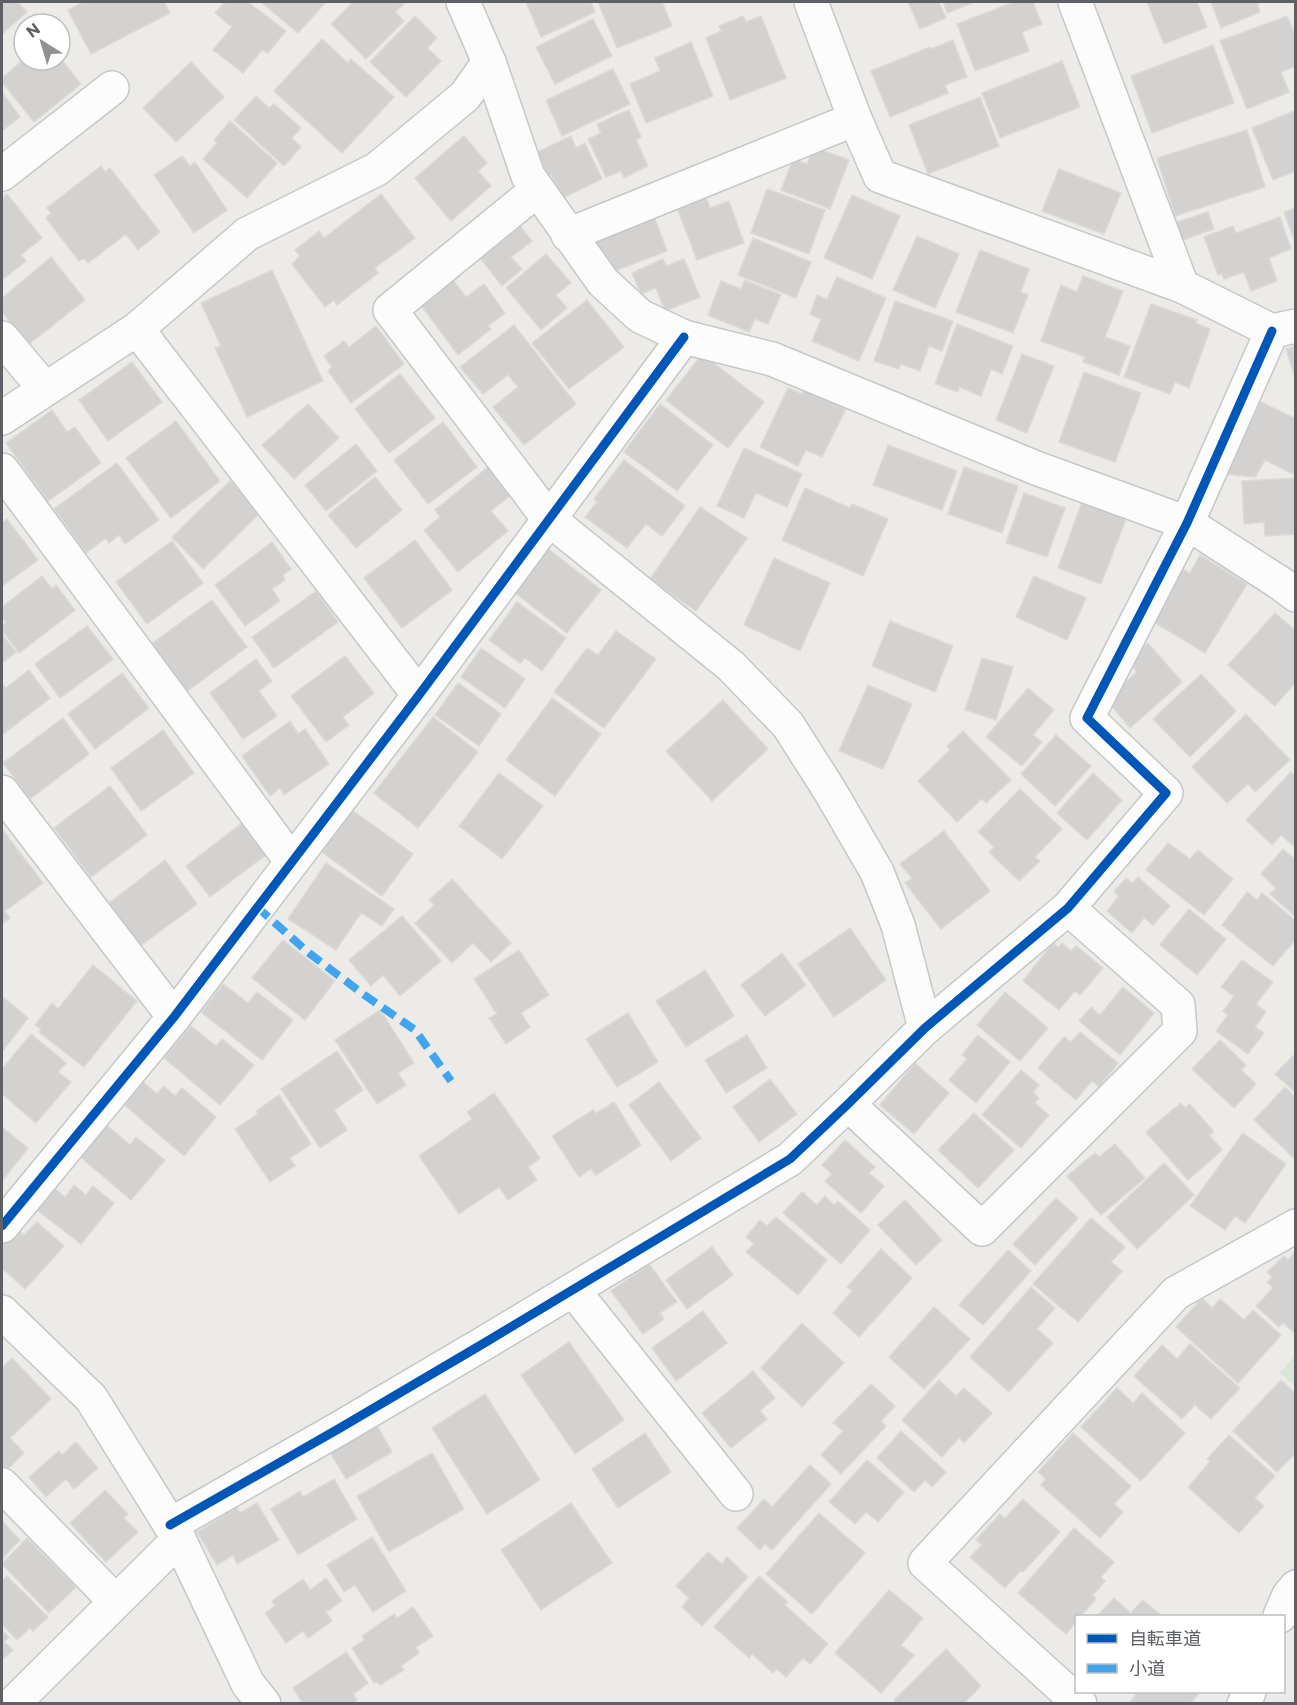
<svg xmlns="http://www.w3.org/2000/svg" width="1297" height="1705" viewBox="0 0 1297 1705" font-family="Commissioner,'Noto Sans JP',sans-serif">
<style>
.green{fill:#d6e7d5}
.building{fill:#d3d2d1;stroke:#dcdad7;stroke-width:1.5}
.lines{fill:none;stroke-linecap:round;stroke-linejoin:round}
.street-casing{stroke:#c7c7c7;stroke-width:36}
.street{stroke:#fcfcfc;stroke-width:33}
.quiet{stroke:#40a5ee;stroke-width:8;stroke-dasharray:15 8;stroke-linecap:butt}
.cycleway-casing{stroke:#fff;stroke-width:13}
.cycleway{stroke:#0057b8;stroke-width:9}
</style>
<rect width="100%" height="100%" fill="#ecebe8"/>
<!-- green -->
<polygon class="green" points="1295,1355 1295,1386 1280,1373"/>
<!-- building -->
<g class="building">
<polygon points="2,2 18,2 27,12 2,34"/>
<polygon points="83,2 164,2 170,13 91,54 68,10"/>
<polygon points="225,2 248,2 286,31 268,53 262,50 243,73 213,50 232,27 215,13"/>
<polygon points="261,2 326,2 298,33"/>
<polygon points="353,2 406,2 395,12 404,21 366,59 331,24"/>
<polygon points="526,2 591,2 595,12 541,37"/>
<polygon points="598,2 662,2 672,26 617,48"/>
<polygon points="908,2 939,2 946,18 920,29"/>
<polygon points="943,2 975,2 947,13"/>
<polygon points="1014,2 1033,2 1042,24 1022,32 1029,51 975,71 957,24"/>
<polygon points="1147,2 1197,2 1207,27 1164,44"/>
<polygon points="1211,2 1262,2 1257,4 1260,12 1221,28"/>
<polygon points="415,16 437,38 427,48 441,61 406,97 370,62"/>
<polygon points="743,16 746,22 761,16 786,78 730,100 706,38 722,31 719,26"/>
<polygon points="1287,16 1296,37 1296,66 1281,72 1289,92 1247,109 1220,41"/>
<polygon points="593,19 612,56 555,84 536,47"/>
<polygon points="322,39 348,63 351,59 394,97 342,153 274,91"/>
<polygon points="953,40 967,77 945,85 948,93 890,117 871,71 930,47 931,49"/>
<polygon points="691,42 713,96 646,123 630,84 660,71 655,58"/>
<polygon points="1213,45 1234,103 1152,133 1131,76"/>
<polygon points="60,58 81,84 34,122 2,82 2,78 24,59 60,60"/>
<polygon points="1062,61 1080,107 1000,138 982,93"/>
<polygon points="191,62 224,97 176,142 143,108"/>
<polygon points="613,69 630,104 562,136 546,100"/>
<polygon points="2,92 20,117 2,131"/>
<polygon points="256,96 269,108 274,104 301,128 292,138 301,147 284,166 234,120"/>
<polygon points="980,97 999,146 928,174 909,125"/>
<polygon points="629,110 641,137 636,140 648,166 624,178 621,171 606,177 588,139 601,133 597,124"/>
<polygon points="1296,110 1296,171 1273,180 1252,128"/>
<polygon points="230,121 277,163 247,198 203,159 217,143 214,140"/>
<polygon points="1247,130 1265,187 1175,216 1157,158"/>
<polygon points="464,136 487,163 478,171 491,186 451,221 415,178"/>
<polygon points="571,136 576,148 585,143 602,179 563,198 551,175 548,176 537,152"/>
<polygon points="814,147 849,160 830,209 781,190 793,159 807,164"/>
<polygon points="182,156 190,166 195,162 227,210 194,233 154,175"/>
<polygon points="101,166 105,172 110,168 160,232 138,250 126,234 88,263 84,258 79,261 46,218 51,213 47,208"/>
<polygon points="1059,169 1121,193 1104,234 1042,211"/>
<polygon points="767,189 825,210 809,254 751,233"/>
<polygon points="7,194 42,238 21,255 26,261 3,279 2,277 2,199"/>
<polygon points="381,194 415,238 375,268 378,273 337,305 334,300 325,307 292,264 300,256 295,250 319,231 324,238"/>
<polygon points="705,194 710,208 729,201 744,243 697,260 676,205"/>
<polygon points="852,195 900,216 872,279 824,258"/>
<polygon points="1296,208 1296,245 1284,212"/>
<polygon points="1208,212 1214,229 1180,241 1174,223"/>
<polygon points="654,216 667,251 607,274 594,239"/>
<polygon points="1280,217 1291,249 1269,258 1277,281 1251,291 1244,272 1224,279 1222,274 1218,275 1204,237 1233,226 1236,233"/>
<polygon points="514,218 532,241 511,257 522,269 502,286 473,249"/>
<polygon points="917,236 959,254 935,308 893,290"/>
<polygon points="753,238 811,262 796,298 738,275"/>
<polygon points="980,250 1029,269 1021,292 1028,295 1013,333 956,312"/>
<polygon points="546,254 571,283 556,295 567,308 541,330 506,288"/>
<polygon points="51,257 85,300 28,345 2,312 2,298"/>
<polygon points="663,259 666,266 684,259 700,297 665,311 656,288 641,294 632,273"/>
<polygon points="272,270 323,381 247,417 215,348 221,346 201,303"/>
<polygon points="1083,276 1123,291 1105,337 1130,346 1119,375 1083,362 1085,357 1041,341 1061,285 1077,292"/>
<polygon points="837,277 886,298 859,361 812,341 821,319 810,314 817,295 827,299"/>
<polygon points="452,279 466,297 484,284 505,313 488,326 491,329 458,355 420,304"/>
<polygon points="745,280 781,295 768,324 755,319 749,332 708,315 721,281 741,289"/>
<polygon points="587,300 624,347 569,389 532,343"/>
<polygon points="895,301 953,321 942,351 929,346 920,371 901,364 899,369 874,361"/>
<polygon points="1151,304 1197,320 1195,323 1210,329 1189,388 1175,382 1170,394 1124,377"/>
<polygon points="957,324 1013,346 1002,374 991,369 981,396 959,387 958,392 935,384"/>
<polygon points="514,325 576,404 524,445 493,407 518,387 508,375 483,394 460,367"/>
<polygon points="376,326 404,364 351,403 328,371 332,367 324,356 344,341 349,347"/>
<polygon points="1296,346 1296,381 1286,349"/>
<polygon points="702,354 764,402 728,448 666,400"/>
<polygon points="1022,354 1054,366 1027,433 996,420"/>
<polygon points="132,362 162,402 108,441 79,400"/>
<polygon points="1084,372 1141,393 1115,462 1059,442"/>
<polygon points="400,374 435,418 389,453 355,409"/>
<polygon points="788,388 802,394 805,389 846,409 822,457 806,450 798,466 760,447"/>
<polygon points="1261,402 1296,419 1296,469 1293,474 1265,460 1255,477 1224,474"/>
<polygon points="308,404 339,438 294,479 262,445"/>
<polygon points="660,404 713,445 677,491 624,452"/>
<polygon points="52,410 67,432 75,427 101,463 48,501 6,443"/>
<polygon points="176,421 220,481 171,518 126,458"/>
<polygon points="443,422 477,467 428,504 394,460"/>
<polygon points="356,444 377,471 326,511 305,485"/>
<polygon points="888,445 957,471 942,510 873,485"/>
<polygon points="744,448 802,474 787,507 756,493 744,518 717,506"/>
<polygon points="624,460 685,506 662,536 646,524 627,548 585,517 597,502 594,499"/>
<polygon points="117,463 159,520 125,544 119,535 109,543 106,538 86,553 54,509"/>
<polygon points="488,467 511,495 491,511 508,531 458,572 424,530 440,517 435,510"/>
<polygon points="964,467 1018,486 1002,533 948,514"/>
<polygon points="375,477 402,510 356,548 328,515"/>
<polygon points="1296,478 1296,534 1265,536 1264,522 1244,524 1242,481"/>
<polygon points="230,481 261,512 203,569 172,537"/>
<polygon points="805,488 850,508 852,504 888,519 863,576 782,540"/>
<polygon points="1024,493 1065,508 1047,557 1006,543"/>
<polygon points="1082,502 1126,519 1101,584 1058,568"/>
<polygon points="700,507 747,538 696,611 650,579"/>
<polygon points="7,519 38,560 2,586 2,523"/>
<polygon points="415,540 452,590 402,628 364,578"/>
<polygon points="172,541 203,583 147,624 116,582"/>
<polygon points="272,542 291,569 283,575 285,580 272,589 280,601 245,626 215,585"/>
<polygon points="547,548 601,590 567,633 513,591"/>
<polygon points="1200,555 1247,584 1205,653 1147,618 1178,567 1190,573"/>
<polygon points="774,558 830,583 800,651 744,625"/>
<polygon points="42,576 52,589 56,585 75,610 19,653 2,630 2,626 6,622 2,617 2,607"/>
<polygon points="1034,576 1086,598 1067,640 1016,617"/>
<polygon points="316,591 338,622 274,668 252,637"/>
<polygon points="212,600 247,647 186,692 151,644"/>
<polygon points="517,602 566,638 542,671 525,658 520,663 489,640"/>
<polygon points="1275,613 1296,631 1296,682 1275,706 1228,665"/>
<polygon points="890,621 953,646 935,692 872,666"/>
<polygon points="87,626 113,659 60,698 35,664"/>
<polygon points="616,631 656,659 604,728 554,692 587,648 598,655"/>
<polygon points="2,634 16,652 2,663"/>
<polygon points="1148,643 1182,682 1130,728 1106,699 1137,672 1127,661"/>
<polygon points="481,648 525,679 505,708 461,677"/>
<polygon points="345,656 374,693 343,717 349,725 326,742 291,696"/>
<polygon points="982,658 1013,667 996,720 965,710"/>
<polygon points="256,659 272,681 259,691 277,716 243,739 210,693"/>
<polygon points="29,670 50,698 2,735 2,684 6,688"/>
<polygon points="122,673 149,708 95,749 68,714"/>
<polygon points="1201,674 1236,711 1190,757 1153,719"/>
<polygon points="458,683 501,714 479,746 435,715"/>
<polygon points="868,685 912,704 883,769 839,751"/>
<polygon points="1028,688 1054,710 1033,735 1042,742 1022,766 986,737"/>
<polygon points="552,698 601,734 555,796 506,760"/>
<polygon points="723,700 768,749 712,801 666,751"/>
<polygon points="1246,714 1290,760 1255,792 1248,784 1227,803 1192,767"/>
<polygon points="433,717 478,752 418,828 374,793"/>
<polygon points="63,718 89,754 30,799 3,763"/>
<polygon points="290,721 298,734 305,729 329,764 284,795 280,788 270,796 242,756"/>
<polygon points="163,730 194,773 141,811 111,768"/>
<polygon points="963,731 1011,780 986,803 982,799 957,822 918,781 950,750 947,746"/>
<polygon points="1056,735 1091,766 1055,806 1021,774"/>
<polygon points="1291,772 1296,776 1296,848 1281,835 1272,845 1246,820"/>
<polygon points="499,773 543,806 502,859 459,826"/>
<polygon points="1093,773 1122,800 1087,840 1057,813"/>
<polygon points="110,786 147,835 91,877 54,828"/>
<polygon points="1020,789 1062,829 1035,857 1040,861 1019,881 989,852 994,847 978,832"/>
<polygon points="352,810 413,854 382,896 322,852"/>
<polygon points="242,823 266,855 210,897 186,866"/>
<polygon points="2,829 43,883 5,911 10,918 2,924"/>
<polygon points="944,831 990,891 941,929 905,883 912,878 900,864"/>
<polygon points="1168,843 1190,859 1198,850 1233,879 1204,915 1146,870"/>
<polygon points="1283,849 1296,860 1296,917 1270,894 1276,888 1261,874"/>
<polygon points="165,860 197,904 140,946 108,904"/>
<polygon points="326,863 394,909 382,926 361,913 336,950 288,919"/>
<polygon points="1138,877 1170,906 1153,925 1144,918 1132,933 1107,911 1119,896 1114,892 1126,878 1132,883"/>
<polygon points="452,879 511,943 491,962 473,943 452,963 415,923 434,905 429,900"/>
<polygon points="1247,892 1257,900 1262,893 1296,921 1296,939 1273,966 1222,925"/>
<polygon points="1189,909 1226,939 1197,975 1160,945"/>
<polygon points="402,916 441,961 400,996 383,975 371,986 349,960"/>
<polygon points="850,928 886,980 834,1017 798,964"/>
<polygon points="283,940 335,981 305,1020 252,978"/>
<polygon points="1053,943 1058,947 1062,943 1071,951 1076,946 1103,968 1080,995 1075,991 1059,1010 1023,981"/>
<polygon points="519,950 549,995 521,1013 530,1027 506,1044 489,1018 497,1014 474,979"/>
<polygon points="782,953 806,985 765,1016 741,985"/>
<polygon points="1242,960 1273,982 1256,1004 1266,1012 1255,1027 1264,1033 1248,1054 1216,1031 1228,1015 1223,1011 1234,996 1221,987"/>
<polygon points="93,965 137,1001 84,1067 39,1032 41,1029 35,1025 52,1003 58,1009"/>
<polygon points="705,970 734,1016 686,1047 656,1001"/>
<polygon points="223,984 248,1003 257,992 293,1020 262,1060 201,1012"/>
<polygon points="1123,987 1154,1013 1120,1055 1079,1021 1091,1007 1100,1015"/>
<polygon points="1005,992 1048,1028 1020,1061 977,1025"/>
<polygon points="3,997 28,1018 2,1052 2,999"/>
<polygon points="380,1010 414,1063 398,1073 406,1085 377,1104 335,1040"/>
<polygon points="628,1013 658,1062 617,1087 586,1039"/>
<polygon points="191,1026 216,1046 222,1039 254,1065 220,1105 164,1058"/>
<polygon points="1080,1032 1118,1063 1099,1087 1092,1081 1076,1100 1038,1068 1064,1037 1071,1042"/>
<polygon points="31,1034 66,1063 58,1072 71,1082 36,1123 2,1094 2,1069"/>
<polygon points="747,1035 767,1068 726,1093 705,1060"/>
<polygon points="978,1035 1010,1062 976,1103 949,1080 967,1059 962,1055"/>
<polygon points="1220,1040 1246,1065 1241,1070 1256,1084 1234,1108 1192,1069"/>
<polygon points="337,1051 363,1090 334,1110 347,1130 320,1148 281,1089"/>
<polygon points="1296,1053 1296,1093 1275,1074"/>
<polygon points="915,1063 949,1093 914,1134 880,1105"/>
<polygon points="1021,1070 1039,1085 1033,1092 1039,1098 1035,1103 1049,1115 1021,1148 982,1115"/>
<polygon points="770,1079 797,1114 759,1142 733,1107"/>
<polygon points="141,1080 157,1094 164,1086 175,1096 182,1088 216,1117 184,1156 122,1103"/>
<polygon points="659,1082 701,1138 671,1161 629,1105"/>
<polygon points="1285,1087 1296,1098 1296,1160 1254,1120"/>
<polygon points="494,1093 540,1158 528,1167 537,1180 508,1200 499,1187 459,1214 419,1156 472,1119 467,1112"/>
<polygon points="279,1095 311,1144 290,1158 295,1166 270,1182 235,1129 258,1114 256,1111"/>
<polygon points="614,1102 641,1145 596,1175 591,1169 579,1177 552,1136 593,1110 596,1113"/>
<polygon points="1181,1103 1185,1108 1190,1104 1214,1132 1209,1135 1222,1150 1188,1180 1146,1132"/>
<polygon points="974,1113 1014,1150 978,1188 938,1150"/>
<polygon points="104,1123 130,1145 136,1137 165,1160 131,1200 77,1154"/>
<polygon points="2,1127 28,1148 2,1181"/>
<polygon points="1243,1133 1286,1164 1245,1223 1235,1216 1225,1230 1190,1206"/>
<polygon points="845,1140 875,1167 869,1173 884,1186 861,1213 825,1181 832,1174 822,1165"/>
<polygon points="1115,1144 1145,1178 1101,1215 1067,1176 1095,1153 1099,1157"/>
<polygon points="1164,1163 1194,1195 1137,1249 1107,1217"/>
<polygon points="74,1185 86,1195 93,1186 114,1203 81,1244 37,1210 54,1188 65,1197"/>
<polygon points="802,1192 817,1205 825,1196 834,1205 838,1201 870,1230 841,1264 783,1213"/>
<polygon points="1056,1198 1078,1218 1035,1265 1013,1244"/>
<polygon points="905,1200 942,1240 916,1265 878,1225"/>
<polygon points="776,1217 827,1260 798,1295 746,1252 754,1244 746,1237 760,1220 767,1226"/>
<polygon points="1091,1218 1125,1247 1111,1262 1122,1271 1078,1322 1033,1284"/>
<polygon points="37,1222 64,1246 25,1289 2,1268 2,1241 14,1227 24,1235"/>
<polygon points="712,1247 733,1275 687,1309 666,1280"/>
<polygon points="881,1249 912,1278 859,1337 833,1313 852,1291 847,1287"/>
<polygon points="1008,1250 1031,1271 983,1325 959,1305"/>
<polygon points="1296,1251 1296,1334 1283,1323 1279,1327 1256,1306 1273,1288 1267,1282 1272,1277 1267,1272 1284,1256 1288,1260"/>
<polygon points="649,1264 677,1302 660,1313 664,1319 643,1334 611,1291"/>
<polygon points="1031,1287 1055,1308 1037,1329 1053,1343 1009,1392 970,1357"/>
<polygon points="1202,1298 1212,1308 1220,1299 1244,1320 1253,1310 1281,1335 1238,1383 1176,1327"/>
<polygon points="934,1307 970,1339 924,1389 889,1357"/>
<polygon points="703,1311 727,1343 676,1381 652,1348"/>
<polygon points="802,1323 844,1363 802,1407 761,1368"/>
<polygon points="569,1342 624,1420 575,1454 521,1375"/>
<polygon points="1190,1344 1240,1388 1211,1419 1195,1405 1182,1419 1134,1376 1162,1345 1177,1359"/>
<polygon points="12,1358 51,1399 10,1438 24,1453 6,1471 2,1466 2,1368"/>
<polygon points="753,1371 775,1398 760,1411 767,1419 731,1448 702,1413"/>
<polygon points="939,1380 956,1396 964,1388 992,1413 964,1443 959,1438 942,1457 902,1420"/>
<polygon points="1281,1380 1296,1394 1296,1453 1277,1472 1233,1431"/>
<polygon points="871,1384 895,1406 881,1421 886,1426 841,1474 821,1455 843,1431 833,1423"/>
<polygon points="1117,1388 1133,1403 1142,1393 1185,1433 1141,1481 1081,1427"/>
<polygon points="485,1394 540,1480 487,1514 432,1428"/>
<polygon points="373,1419 392,1452 346,1479 327,1447"/>
<polygon points="901,1431 946,1472 932,1487 925,1480 914,1492 877,1458"/>
<polygon points="645,1433 671,1472 618,1508 592,1469"/>
<polygon points="1073,1433 1131,1486 1114,1504 1123,1512 1100,1538 1041,1485 1046,1479 1038,1472"/>
<polygon points="1229,1435 1275,1476 1255,1498 1264,1506 1239,1533 1188,1487 1210,1462 1207,1459"/>
<polygon points="76,1442 98,1468 74,1489 66,1479 46,1497 29,1477 59,1451 62,1455"/>
<polygon points="432,1453 464,1509 389,1552 357,1496"/>
<polygon points="867,1460 904,1492 878,1522 866,1512 855,1524 829,1502"/>
<polygon points="810,1465 831,1484 772,1550 765,1544 760,1550 737,1528 764,1499 772,1507"/>
<polygon points="334,1479 357,1519 298,1555 271,1509 300,1491 303,1497"/>
<polygon points="105,1490 128,1514 124,1518 138,1532 106,1562 70,1523"/>
<polygon points="1023,1499 1060,1532 1023,1572 1020,1571 1005,1588 970,1557 982,1545 976,1540 1000,1514 1005,1518"/>
<polygon points="257,1503 279,1540 237,1564 233,1555 217,1565 197,1532 237,1507 240,1513"/>
<polygon points="571,1503 612,1563 541,1610 501,1550"/>
<polygon points="819,1513 865,1553 812,1614 766,1574"/>
<polygon points="2,1521 20,1540 2,1559"/>
<polygon points="1074,1528 1114,1562 1101,1577 1105,1581 1093,1595 1096,1599 1081,1616 1076,1616 1076,1622 1066,1634 1018,1593"/>
<polygon points="372,1537 406,1591 373,1612 355,1585 344,1592 327,1565"/>
<polygon points="27,1538 76,1587 49,1613 2,1564"/>
<polygon points="708,1552 722,1564 727,1557 748,1577 702,1626 682,1607 689,1598 676,1586"/>
<polygon points="7,1576 48,1617 33,1631 30,1628 17,1640 2,1624 2,1579 3,1580"/>
<polygon points="759,1576 788,1602 785,1605 828,1644 810,1664 803,1658 786,1677 777,1669 773,1673 752,1654 749,1658 714,1627"/>
<polygon points="326,1578 342,1601 326,1612 332,1621 308,1638 303,1631 286,1643 265,1613 275,1606 272,1601 303,1579 310,1590"/>
<polygon points="889,1590 923,1618 901,1645 914,1655 881,1693 835,1653"/>
<polygon points="1114,1598 1131,1613 1143,1600 1162,1616 1097,1616"/>
<polygon points="413,1607 433,1636 416,1647 419,1653 401,1666 404,1670 380,1685 377,1682 374,1683 352,1648 364,1640 362,1636 394,1614 397,1618"/>
<polygon points="2,1630 9,1637 4,1642 13,1650 2,1660"/>
<polygon points="946,1649 981,1686 963,1704 898,1704 894,1700"/>
<polygon points="346,1652 368,1683 353,1694 357,1700 352,1704 303,1704 293,1688"/>
<polygon points="1138,1692 1200,1692 1190,1704 1129,1704"/>
</g>
<g class="lines">
<defs>
<g id="street">
<polyline points="463,2 489,62 528,176 603,282 640,316 684,337 772,359 1036,468 1187,523 1280,583 1296,595"/>
<polyline points="811,2 855,119 880,176 1182,286 1272,331 1296,326"/>
<polyline points="1075,2 1182,286"/>
<polyline points="2,174 112,88"/>
<polyline points="537,190 390,310 549,519 731,666 788,725 830,791 877,872 898,925 925,1028"/>
<polyline points="568,235 855,119"/>
<polyline points="137,329 419,695"/>
<polyline points="2,338 45,389"/>
<polyline points="2,418 137,329 247,234 377,169 465,96 489,62"/>
<polyline points="2,470 292,862"/>
<polyline points="2,792 174,1017"/>
<polyline points="848,1104 982,1229 1180,1031 1178,1005 1068,908"/>
<polyline points="2,1226 174,1017 419,695 684,337"/>
<polyline points="573,1290 736,1494"/>
<polyline points="2,1312 91,1398 179,1539 248,1684 264,1704"/>
<polyline points="2,1485 115,1601"/>
<polyline points="170,1525 340,1428 486,1342 790,1159 848,1104 925,1028 1068,908 1166,793 1087,718 1187,523 1272,331"/>
<polyline points="1280,1616 1289,1595 1296,1587"/>
<polyline points="13,1704 179,1539"/>
<polyline points="1080,1704 925,1563 1176,1293 1296,1226"/>
<polyline points="1244,1704 1249,1692"/>
</g>
</defs>
<!-- street casing -->
<use href="#street" class="street-casing"/>
<!-- street -->
<use href="#street" class="street"/>
<!-- quiet -->
<polyline class="quiet" points="257,907 309,953 363,994 415,1030 451,1081"/>
<defs>
<g id="cycleway">
<polyline points="2,1226 174,1017 419,695 684,337"/>
<polyline points="170,1525 340,1428 486,1342 790,1159 848,1104 925,1028 1068,908 1166,793 1087,718 1187,523 1272,331"/>
</g>
</defs>
<!-- cycleway casing -->
<use href="#cycleway" class="cycleway-casing"/>
<!-- cycleway -->
<use href="#cycleway" class="cycleway"/>
</g>
<!-- border -->
<rect width="1297" height="1705" fill="none" stroke="#5d6065" stroke-width="6"/>
<!-- legend -->
<rect x="1075" y="1615" width="210" height="78" fill="#ffffff" stroke="#bebfc1" stroke-width="1.5"/>
<rect x="1087" y="1634" width="30" height="9" fill="#0057b8" stroke="#bebfc1" stroke-width="1.5"/>
<text x="1129" y="1645" font-size="18" fill="#5d6065">自転車道</text>
<rect x="1087" y="1664" width="30" height="9" fill="#40a5ee" stroke="#bebfc1" stroke-width="1.5"/>
<text x="1129" y="1675" font-size="18" fill="#5d6065">小道</text>
<!-- north arrow -->
<g transform="translate(42 42) rotate(323)"><circle r="28" fill="#ffffff" stroke="#bebfc1" stroke-width="1.5"/>
<path d="M0-4.5L10 22L0 15L-10 22Z" fill="#8f9193"/>
<text y="-9" font-size="16" font-weight="bold" text-anchor="middle" fill="#5d6065">N</text>
</g>
</svg>
